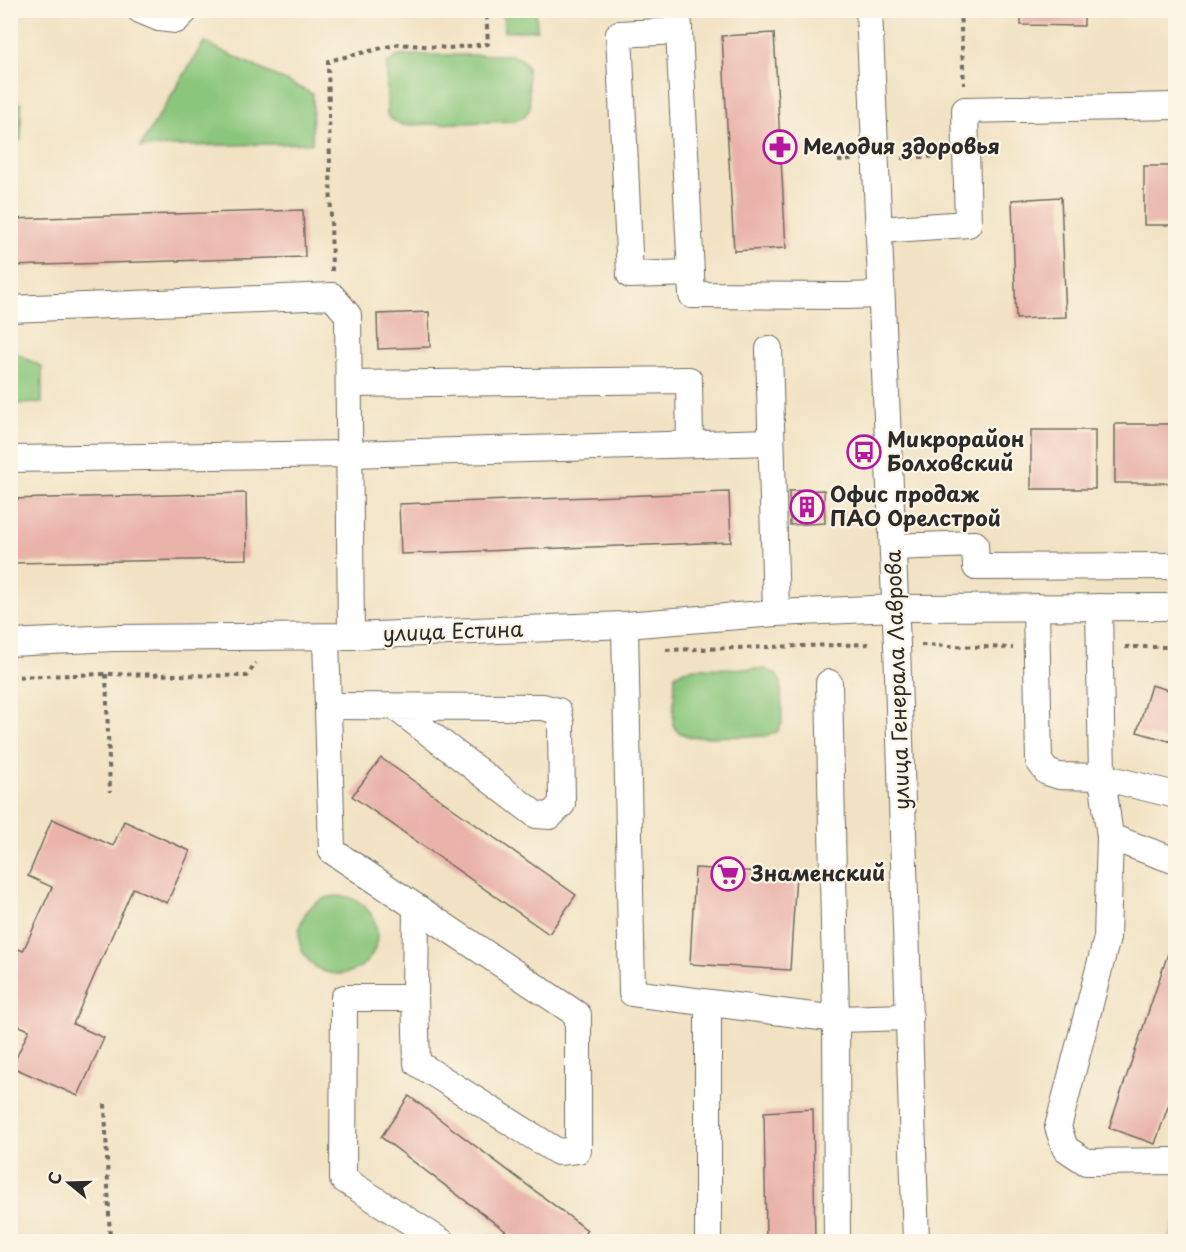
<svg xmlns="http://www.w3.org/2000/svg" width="1186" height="1252" viewBox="0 0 1186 1252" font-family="'Playpen Sans',sans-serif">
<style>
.green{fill:#8ac67b;stroke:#5a7853;stroke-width:1.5}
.building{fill:#e9b3aa}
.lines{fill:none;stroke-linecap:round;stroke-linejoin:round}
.minor-casing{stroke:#706b60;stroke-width:28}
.path{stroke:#706b60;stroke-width:4;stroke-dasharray:4.5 4.5;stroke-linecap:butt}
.minor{stroke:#fff;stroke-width:26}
.labels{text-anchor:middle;stroke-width:4.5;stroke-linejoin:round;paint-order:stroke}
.poi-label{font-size:21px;font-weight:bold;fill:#2b2b2b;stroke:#fcf5e5;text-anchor:start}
.street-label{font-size:21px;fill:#2b2b2b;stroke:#fcf5e5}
</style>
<rect width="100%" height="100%" fill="#fcf5e5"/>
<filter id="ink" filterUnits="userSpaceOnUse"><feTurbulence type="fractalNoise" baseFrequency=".0167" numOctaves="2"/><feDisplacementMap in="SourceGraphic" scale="12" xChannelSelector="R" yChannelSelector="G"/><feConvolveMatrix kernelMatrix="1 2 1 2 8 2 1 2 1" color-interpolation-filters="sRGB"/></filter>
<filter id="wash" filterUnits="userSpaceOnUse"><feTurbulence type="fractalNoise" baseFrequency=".008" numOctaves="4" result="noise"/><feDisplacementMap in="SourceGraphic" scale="24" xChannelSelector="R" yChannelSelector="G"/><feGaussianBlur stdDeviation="1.35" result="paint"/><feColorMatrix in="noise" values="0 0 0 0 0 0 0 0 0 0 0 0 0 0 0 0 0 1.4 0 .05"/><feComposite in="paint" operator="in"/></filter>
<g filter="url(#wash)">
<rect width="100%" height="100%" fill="#f1e2c3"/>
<!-- green -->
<g class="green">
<polygon points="503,11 536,11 537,30 504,32"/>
<polygon points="204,42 313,94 312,143 140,147"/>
<polygon points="406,55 510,55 521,59 527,67 530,108 524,117 513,121 403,125 392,120 387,114 387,64 396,57"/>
<polygon points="11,99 21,104 21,140 11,141"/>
<polygon points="10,350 42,367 42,403 11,404"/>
<polygon points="695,668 765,669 776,674 781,683 782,723 777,732 765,736 689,737 678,732 673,725 675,675 684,670"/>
<circle cx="338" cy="935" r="39"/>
</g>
<g id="blocks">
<!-- building -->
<g class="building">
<polygon points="1021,10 1084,10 1084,26 1021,25"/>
<polygon points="774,33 786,248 734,251 722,36"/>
<rect x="1144" y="166" width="32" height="59"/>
<polygon points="1061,197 1066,317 1016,319 1012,200"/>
<polygon points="303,210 305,257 10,266 10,219"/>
<polygon points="429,312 430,347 378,349 377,314"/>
<rect x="1115" y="424" width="61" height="59"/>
<rect x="1031" y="430" width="64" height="59"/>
<polygon points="824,490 825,523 790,525 789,491"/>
<polygon points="729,492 731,542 401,554 399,504"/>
<polygon points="246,493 247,559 10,563 10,499"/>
<polygon points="1151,685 1176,692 1176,743 1137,732"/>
<polygon points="381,758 576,895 549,934 352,796"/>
<polygon points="52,819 113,846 124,821 190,851 167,903 133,888 73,1024 104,1038 78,1096 12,1067 29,1030 10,1022 10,945 23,951 52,887 28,876"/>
<polygon points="695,868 796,874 790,970 690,964"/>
<polygon points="1175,933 1176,1084 1155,1144 1109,1128"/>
<polygon points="409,1096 587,1230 579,1242 520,1242 381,1137"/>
<polygon points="813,1109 815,1242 766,1242 764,1112"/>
<polygon points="1173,1222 1176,1223 1176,1242 1168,1242"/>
</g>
</g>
</g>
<g filter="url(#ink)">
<use href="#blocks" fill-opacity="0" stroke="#706b60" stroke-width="1.5"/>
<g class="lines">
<defs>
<g id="minor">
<polyline points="140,10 159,18 176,20 186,10"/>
<polyline points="678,10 692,295 846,296 880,295"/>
<polyline points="869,10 897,645 916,1242"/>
<polyline points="679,31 619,34 630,275 691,273"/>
<polyline points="878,230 968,224 965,110 1176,106"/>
<polyline points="10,309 332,296 348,315 351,636"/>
<polyline points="769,349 776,613"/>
<polyline points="349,384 689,380 690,444"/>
<polyline points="10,459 350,454 771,442"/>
<polyline points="893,547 975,544 976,567 1176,566"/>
<polyline points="1036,607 1039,761 1047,772 1059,776 1102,777 1176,795"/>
<polyline points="1099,607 1102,777 1110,837 1176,861"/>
<polyline points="625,625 632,993 836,1019 910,1017"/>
<polyline points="326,637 332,851 578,1015 578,1150 558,1152 417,1063 415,998 344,998 343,1179 442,1242"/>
<polyline points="10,643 114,638 351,636 625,625 776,613 896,608 1176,607"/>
<polyline points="829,683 836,1019 837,1242"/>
<polyline points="328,706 543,707 558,711 561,723 562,804 550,816 536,815 395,707"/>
<polyline points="1110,837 1107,938 1058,1127 1065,1148 1086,1162 1176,1161"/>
<polyline points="415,998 416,907"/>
<polyline points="708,1003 708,1242"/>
</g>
</defs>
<!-- minor casing -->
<use href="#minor" class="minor-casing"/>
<!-- path -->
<g class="path">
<polyline points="960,10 964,85"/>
<polyline points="901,158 942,156"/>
<polyline points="838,161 852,160"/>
<polyline points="332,271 328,61 399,44 448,48 488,44 486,10"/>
<polyline points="921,645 1013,648"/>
<polyline points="1125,647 1176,647"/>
<polyline points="666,650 872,644"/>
<polyline points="106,674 110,792"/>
<polyline points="10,677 106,674 247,676 256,663"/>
<polyline points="105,1104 110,1242"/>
</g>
<!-- minor -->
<use href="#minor" class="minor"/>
</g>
</g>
<!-- icons -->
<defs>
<symbol id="pharmacy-ring" viewBox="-11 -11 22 22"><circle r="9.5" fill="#fcf5e5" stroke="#b5179e" stroke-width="1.5"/><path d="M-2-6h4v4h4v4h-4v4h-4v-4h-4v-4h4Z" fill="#b5179e"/></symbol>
<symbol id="bus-ring" viewBox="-11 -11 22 22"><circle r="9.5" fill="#fcf5e5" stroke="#b5179e" stroke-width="1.5"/><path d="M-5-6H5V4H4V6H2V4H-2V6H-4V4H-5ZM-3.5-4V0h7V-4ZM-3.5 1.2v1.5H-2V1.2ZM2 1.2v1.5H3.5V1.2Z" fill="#b5179e"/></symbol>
<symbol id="building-ring" viewBox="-11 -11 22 22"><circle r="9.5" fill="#fcf5e5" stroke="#b5179e" stroke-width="1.5"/><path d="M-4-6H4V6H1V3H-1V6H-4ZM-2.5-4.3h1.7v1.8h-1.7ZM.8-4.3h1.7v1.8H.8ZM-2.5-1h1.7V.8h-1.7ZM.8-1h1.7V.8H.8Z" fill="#b5179e"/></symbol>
<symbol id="supermarket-ring" viewBox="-11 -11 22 22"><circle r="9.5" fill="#fcf5e5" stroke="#b5179e" stroke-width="1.5"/><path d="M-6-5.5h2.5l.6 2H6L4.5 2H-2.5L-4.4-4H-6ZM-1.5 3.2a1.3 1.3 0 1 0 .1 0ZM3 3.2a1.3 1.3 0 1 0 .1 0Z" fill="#b5179e"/></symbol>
</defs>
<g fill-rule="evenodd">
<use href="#pharmacy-ring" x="761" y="128" width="38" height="38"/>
<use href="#bus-ring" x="845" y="433" width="38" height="38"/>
<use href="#building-ring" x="788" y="488" width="38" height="38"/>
<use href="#supermarket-ring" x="709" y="855" width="38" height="38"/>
</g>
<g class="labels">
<!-- poi labels -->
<g class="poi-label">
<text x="803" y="154">Мелодия здоровья</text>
<text x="887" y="447">Микрорайон<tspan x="887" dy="24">Болховский</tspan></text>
<text x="830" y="502">Офис продаж<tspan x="830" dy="24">ПАО Орелстрой</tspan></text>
<text x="751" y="881">Знаменский</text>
</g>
<!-- street labels -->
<g class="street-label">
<text transform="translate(453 632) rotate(-2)" y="7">улица Естина</text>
<text transform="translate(898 680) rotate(-92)" y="7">улица Генерала Лаврова</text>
</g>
</g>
<!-- margin -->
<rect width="1186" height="1252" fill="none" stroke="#fcf5e5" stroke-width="36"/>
<!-- north arrow -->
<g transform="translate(69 1183) rotate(289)" stroke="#fcf5e5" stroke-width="4.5" paint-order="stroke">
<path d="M0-4.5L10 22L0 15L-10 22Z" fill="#2b2b2b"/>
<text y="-9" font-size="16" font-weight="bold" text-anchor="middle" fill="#2b2b2b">С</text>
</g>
</svg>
